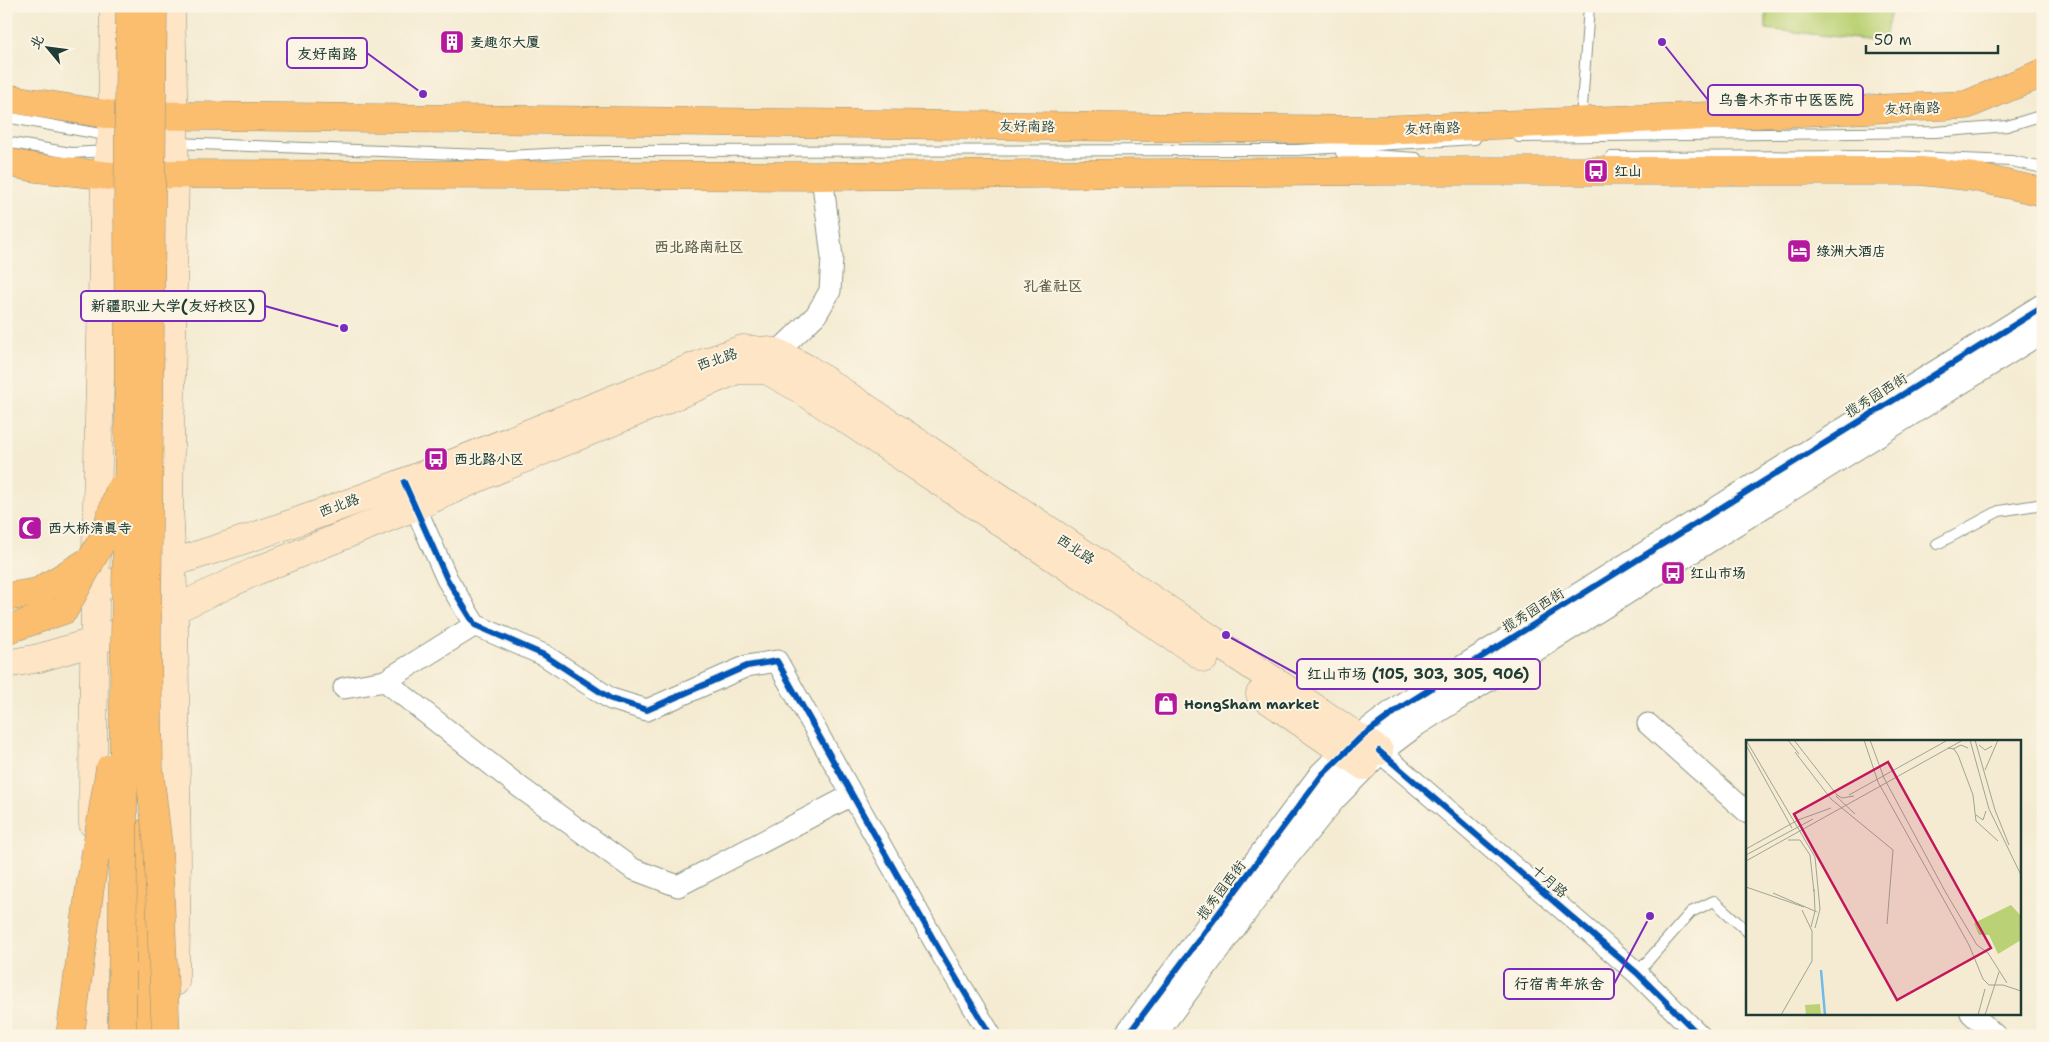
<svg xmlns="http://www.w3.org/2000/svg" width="2049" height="1042" viewBox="0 0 2049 1042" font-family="'Shantell Sans','LXGW WenKai TC',sans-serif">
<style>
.green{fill:#bbd175;stroke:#6d8754}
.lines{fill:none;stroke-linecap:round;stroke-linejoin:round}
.service-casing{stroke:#8a9483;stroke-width:12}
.minor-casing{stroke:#8a9483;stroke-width:23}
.tertiary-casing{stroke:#8a9483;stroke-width:28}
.secondary-casing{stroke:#8a9483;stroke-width:29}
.primary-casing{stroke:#8a9483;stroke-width:29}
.trunk-casing{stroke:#8a9483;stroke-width:29}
.service{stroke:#fff;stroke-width:10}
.minor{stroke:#fff;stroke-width:21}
.tertiary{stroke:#fff;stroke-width:26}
.secondary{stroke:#fde5c5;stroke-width:28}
.primary{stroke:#fbbd6e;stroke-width:28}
.trunk{stroke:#fbbd6e;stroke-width:28}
.trunk-bridge-casing{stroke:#8a9483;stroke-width:29;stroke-linecap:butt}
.trunk-bridge{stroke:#fbbd6e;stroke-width:28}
.cycleway-casing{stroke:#fcf5e5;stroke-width:9}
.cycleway{stroke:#0057b8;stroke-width:6}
.labels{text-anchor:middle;stroke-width:4;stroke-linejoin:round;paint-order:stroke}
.poi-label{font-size:14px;font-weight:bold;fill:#1f3d34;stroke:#fcf5e5;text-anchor:start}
.street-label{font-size:14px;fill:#1f3d34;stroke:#fcf5e5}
.neighbourhood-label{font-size:15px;font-weight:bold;fill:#5b5f4b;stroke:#fcf5e5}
.inset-river{fill:none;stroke:#6fbae8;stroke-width:2.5}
.inset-road{fill:none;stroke:#9fa593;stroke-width:1}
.view{fill:#c2185b;fill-opacity:0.15;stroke:#c2185b;stroke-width:2.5}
.inset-edge{fill:none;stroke:#1f3d34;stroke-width:2.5}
.leader{fill:none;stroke:#7b2cbf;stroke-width:2}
.callout-dot{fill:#7b2cbf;stroke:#fcf5e5;stroke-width:2}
.callout{fill:#fcf5e5;stroke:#7b2cbf;stroke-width:2}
.callout-label{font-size:15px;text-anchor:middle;font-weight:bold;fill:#1f3d34}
</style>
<rect width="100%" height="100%" fill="#fcf5e5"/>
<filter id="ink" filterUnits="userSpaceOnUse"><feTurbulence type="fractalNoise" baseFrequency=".02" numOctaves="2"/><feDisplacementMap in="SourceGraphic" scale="10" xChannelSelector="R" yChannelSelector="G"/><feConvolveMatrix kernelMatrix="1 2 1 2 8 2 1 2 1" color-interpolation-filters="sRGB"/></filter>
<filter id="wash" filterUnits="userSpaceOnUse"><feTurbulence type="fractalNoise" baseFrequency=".0096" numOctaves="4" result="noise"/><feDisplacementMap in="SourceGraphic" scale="20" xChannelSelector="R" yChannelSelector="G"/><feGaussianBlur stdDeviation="1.12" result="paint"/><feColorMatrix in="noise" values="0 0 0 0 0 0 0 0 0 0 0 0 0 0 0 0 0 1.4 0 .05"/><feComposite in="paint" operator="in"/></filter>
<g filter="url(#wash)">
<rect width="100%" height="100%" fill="#f4ebd2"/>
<!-- green -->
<polygon class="green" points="1766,6 1892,6 1884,42 1766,29"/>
</g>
<g filter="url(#ink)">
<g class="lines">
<defs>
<g id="service">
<polyline points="6,117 111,136"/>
<polyline points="1581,121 1589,6"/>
<polyline points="1519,137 1935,132 2007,126 2043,115"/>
<polyline points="6,142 71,153 109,151"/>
<polyline points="175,143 508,156 603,151 1297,150 1475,139"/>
<polyline points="1341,153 1416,158"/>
<polyline points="1611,157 1888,156 2012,161 2043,168"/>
<polyline points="1937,544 1999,511 2043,504"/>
<polyline points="1637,973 1691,912 1714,901 1748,932"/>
</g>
<g id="minor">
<polyline points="765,361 785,345 816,315 830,291 832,257 822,176"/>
<polyline points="409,493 447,579 475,625 544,655 611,699 647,710 747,666 777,661 941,953 991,1036"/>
<polyline points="385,681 521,788 633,869 678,886 852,795"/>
<polyline points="344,688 385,681 475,625"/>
<polyline points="1648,724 1748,813"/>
<polyline points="1379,751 1637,973 1700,1036"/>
<polyline points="1971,1013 1996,1036"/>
</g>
<g id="tertiary">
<polyline points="1127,1036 1322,775 1360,738 1403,706 2043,307"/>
<polyline points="1152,1036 1284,858 1333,798 1379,751 1416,723 2043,329"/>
</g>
<g id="secondary">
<polyline points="171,6 175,174 169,504 174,609 177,866 175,982"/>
<path d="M57 598C102 588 146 571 191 557 364 503 532 431 701 364L743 349 776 352 808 369 1379 751"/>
<polyline points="6,664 39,658 93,642 154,619 256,571 414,507 487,474 737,370 767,370 800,389 1205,658"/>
<polyline points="1260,694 1364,766"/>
<path d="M93 824C93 608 100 392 105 176L112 136 114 6"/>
<polyline points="107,955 110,821"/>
<polyline points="93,1036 93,932"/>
</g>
<g id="primary">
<polyline points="6,98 112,115 1379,130 1966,105 2043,73"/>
<polyline points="6,162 36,168 120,177 175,174 822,176 1382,171 1921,171 1974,177 2043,192"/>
</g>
<polyline id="trunk" points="144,1036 147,832"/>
</defs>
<!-- service casing -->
<use href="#service" class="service-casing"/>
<!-- minor casing -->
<use href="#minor" class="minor-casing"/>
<!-- tertiary casing -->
<use href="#tertiary" class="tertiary-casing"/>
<!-- secondary casing -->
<use href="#secondary" class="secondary-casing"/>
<!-- primary casing -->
<use href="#primary" class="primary-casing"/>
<!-- trunk casing -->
<use href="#trunk" class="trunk-casing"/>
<!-- service -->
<use href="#service" class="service"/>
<!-- minor -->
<use href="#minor" class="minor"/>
<!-- tertiary -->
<use href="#tertiary" class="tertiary"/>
<!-- secondary -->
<use href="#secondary" class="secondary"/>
<!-- primary -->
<use href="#primary" class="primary"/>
<!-- trunk -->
<use href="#trunk" class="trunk"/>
<defs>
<g id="trunk-bridge">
<polyline points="153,6 147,639 149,768 158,846 166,1036"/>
<polyline points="6,597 38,592 91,560 103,539 120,489"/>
<polyline points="6,630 64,610 90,562"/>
<polyline points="70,1036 90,887 110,768"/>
<polyline points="122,1036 124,688 129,441 128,206 130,6"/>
</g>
</defs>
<!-- trunk-bridge casing -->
<use href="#trunk-bridge" class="trunk-bridge-casing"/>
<!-- trunk-bridge -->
<use href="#trunk-bridge" class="trunk-bridge"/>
<defs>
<g id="cycleway">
<polyline points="404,482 447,579 475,625 544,655 611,699 647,710 747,666 777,661 941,953 991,1036"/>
<polyline points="1379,751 1637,973 1700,1036"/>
<polyline points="1127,1036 1322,775 1360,738 1403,706 2043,307"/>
</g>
</defs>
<!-- cycleway casing -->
<use href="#cycleway" class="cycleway-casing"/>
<!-- cycleway -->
<use href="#cycleway" class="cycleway"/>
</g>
</g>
<!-- icons -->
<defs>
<symbol id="building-square" viewBox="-11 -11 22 22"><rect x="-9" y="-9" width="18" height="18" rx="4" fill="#b5179e" stroke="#fcf5e5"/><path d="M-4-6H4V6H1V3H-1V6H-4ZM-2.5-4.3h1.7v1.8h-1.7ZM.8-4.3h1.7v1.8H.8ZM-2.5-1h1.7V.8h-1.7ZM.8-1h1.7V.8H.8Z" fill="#fff"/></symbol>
<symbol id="bus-square" viewBox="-11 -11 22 22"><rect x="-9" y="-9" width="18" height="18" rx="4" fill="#b5179e" stroke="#fcf5e5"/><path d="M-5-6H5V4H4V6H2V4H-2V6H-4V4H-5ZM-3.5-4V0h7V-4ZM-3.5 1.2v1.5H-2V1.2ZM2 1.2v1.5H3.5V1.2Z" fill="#fff"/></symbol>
<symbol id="hotel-square" viewBox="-11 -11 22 22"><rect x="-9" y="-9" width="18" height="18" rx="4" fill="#b5179e" stroke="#fcf5e5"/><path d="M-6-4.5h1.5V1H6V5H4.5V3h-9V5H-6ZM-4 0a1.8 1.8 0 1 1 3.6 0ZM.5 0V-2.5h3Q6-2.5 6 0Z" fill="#fff"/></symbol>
<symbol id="mosque-square" viewBox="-11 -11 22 22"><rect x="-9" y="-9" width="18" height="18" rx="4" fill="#b5179e" stroke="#fcf5e5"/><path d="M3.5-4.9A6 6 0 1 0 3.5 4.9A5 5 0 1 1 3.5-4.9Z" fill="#fff"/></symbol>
<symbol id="shop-square" viewBox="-11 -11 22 22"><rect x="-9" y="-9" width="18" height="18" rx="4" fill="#b5179e" stroke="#fcf5e5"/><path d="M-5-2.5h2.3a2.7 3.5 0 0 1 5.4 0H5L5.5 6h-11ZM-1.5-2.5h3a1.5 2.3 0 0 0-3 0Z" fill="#fff"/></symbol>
</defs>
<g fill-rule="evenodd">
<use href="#building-square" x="438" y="28" width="28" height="28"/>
<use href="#bus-square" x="1582" y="157" width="28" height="28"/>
<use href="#hotel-square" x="1785" y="237" width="28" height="28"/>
<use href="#bus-square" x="422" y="445" width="28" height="28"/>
<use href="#mosque-square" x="16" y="514" width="28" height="28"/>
<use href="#bus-square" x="1659" y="559" width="28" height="28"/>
<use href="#shop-square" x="1152" y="690" width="28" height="28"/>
</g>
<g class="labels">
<!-- poi labels -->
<g class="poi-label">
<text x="470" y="47">麦趣尔大厦</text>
<text x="1614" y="176">红山</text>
<text x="1816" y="256">绿洲大酒店</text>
<text x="454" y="464">西北路小区</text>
<text x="48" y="533">西大桥清真寺</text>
<text x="1690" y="578">红山市场</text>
<text x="1184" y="709">HongSham market</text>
</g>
<!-- street labels -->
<g class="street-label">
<text transform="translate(1912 108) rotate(-2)" y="5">友好南路</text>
<text transform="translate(1027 126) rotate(1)" y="5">友好南路</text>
<text transform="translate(1432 128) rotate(-2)" y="5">友好南路</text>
<text transform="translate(717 359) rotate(-19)" y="5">西北路</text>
<text transform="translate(1876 395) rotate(-32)" y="5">揽秀园西街</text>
<text transform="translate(339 505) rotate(-20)" y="5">西北路</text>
<text transform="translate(1076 549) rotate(34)" y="5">西北路</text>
<text transform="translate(1533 610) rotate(-32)" y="5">揽秀园西街</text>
<text transform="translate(1550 881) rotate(41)" y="5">十月路</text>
<text transform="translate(1221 890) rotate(-53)" y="5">揽秀园西街</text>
</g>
<!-- neighbourhood labels -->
<g class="neighbourhood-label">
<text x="699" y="252">西北路南社区</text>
<text x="1053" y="291">孔雀社区</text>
</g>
</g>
<!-- overview -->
<g transform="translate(1746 740)">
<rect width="275" height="275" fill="#f4ebd2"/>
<path d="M265 165 275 176V200L252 214 243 195H233L228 183ZM74 264 75 275H60L59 265Z" fill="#bbd175"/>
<path class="inset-river" d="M75 230 79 275"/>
<path class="inset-road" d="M0 0 69 117 74 169 69 188M42 0 53 14M48 0 91 55 96 58 108 56M118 0 132 42 223 205 237 239 243 245H257L275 251M124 0 138 38 200 153 231 205 242 213 261 243M224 0 243 69 275 135M229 0 249 70 263 105M0 5 21 43M233 5 239 10 246 6M202 8 208 9 212 15 227 55 230 81 252 101M207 9 215 5 222 8M49 12 85 59 147 110 141 184M239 30 252 0M21 43 46 88M103 55 200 1M90 56 109 74M230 75 237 80 240 71M42 100H54L64 115 68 152M0 109 52 80 85 68M0 115 67 79M0 121 217 0M0 147 58 167M27 153 71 172M65 187 69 171 68 149M35 275 66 221V191L56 170M232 275 239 249M239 275 253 232"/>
<path class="view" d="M142 22 245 208 151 260 48 74Z"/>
<rect width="275" height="275" class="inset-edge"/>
</g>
<!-- callouts -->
<path class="leader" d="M423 94L367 53M1662 42L1708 100M344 328L265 306M1226 635L1297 674M1650 916L1614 984"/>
<g class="callout-dot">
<circle cx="423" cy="94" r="5"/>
<circle cx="1662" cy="42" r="5"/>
<circle cx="344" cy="328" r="5"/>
<circle cx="1226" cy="635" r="5"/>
<circle cx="1650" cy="916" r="5"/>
</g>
<g class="callout">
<rect x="287" y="38" width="80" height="30" rx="5"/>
<rect x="1708" y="85" width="155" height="30" rx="5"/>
<rect x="81" y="291" width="184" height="30" rx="5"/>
<rect x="1297" y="659" width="243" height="30" rx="5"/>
<rect x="1504" y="969" width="110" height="30" rx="5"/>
</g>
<g class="callout-label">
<text x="327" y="59">友好南路</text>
<text x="1786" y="105">乌鲁木齐市中医医院</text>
<text x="173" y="311">新疆职业大学(友好校区)</text>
<text x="1418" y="679">红山市场 (105, 303, 305, 906)</text>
<text x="1559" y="989">行宿青年旅舍</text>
</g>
<!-- margin -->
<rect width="2049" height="1042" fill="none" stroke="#fcf5e5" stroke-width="25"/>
<!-- north arrow -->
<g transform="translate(48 48) rotate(299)" stroke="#fcf5e5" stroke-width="4" paint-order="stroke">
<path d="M0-4L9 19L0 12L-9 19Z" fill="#1f3d34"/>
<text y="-8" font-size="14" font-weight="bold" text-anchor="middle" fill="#1f3d34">北</text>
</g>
<!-- scale -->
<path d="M1866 45v8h132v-8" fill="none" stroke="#1f3d34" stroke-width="2.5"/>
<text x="1874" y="45" font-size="15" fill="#1f3d34" stroke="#fcf5e5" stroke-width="4" paint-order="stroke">50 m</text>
</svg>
